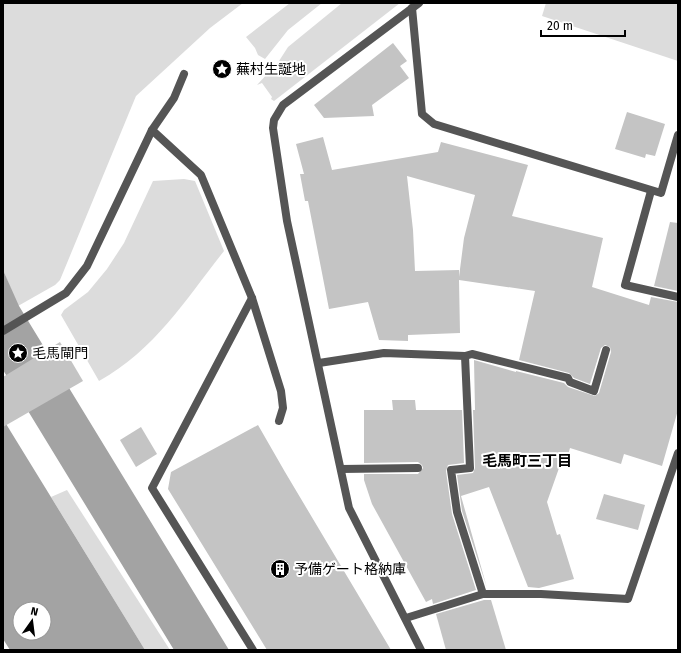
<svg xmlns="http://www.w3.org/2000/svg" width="681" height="653" viewBox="0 0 681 653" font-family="'Fira Sans','Noto Sans JP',sans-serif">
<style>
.green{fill:#dcdcdc}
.water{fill:#a3a3a3;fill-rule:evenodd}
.building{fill:#c4c4c4;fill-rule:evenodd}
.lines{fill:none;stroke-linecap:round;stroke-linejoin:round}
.service{stroke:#555;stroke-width:8}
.minor{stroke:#555;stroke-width:8}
.labels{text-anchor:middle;stroke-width:4;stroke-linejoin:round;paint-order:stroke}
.poi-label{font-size:14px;fill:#000;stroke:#fff;text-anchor:start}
.neighbourhood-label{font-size:15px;font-weight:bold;fill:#000;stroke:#fff}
</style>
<rect width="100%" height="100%" fill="#fff"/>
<!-- green -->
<g class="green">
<polygon points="3,3 243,3 210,28 136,96 60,280 55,285 18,306 3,270"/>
<polygon points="290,3 322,3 288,30 265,59 258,55 255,48 246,37"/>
<polygon points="342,3 400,3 274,101 271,99 272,97 262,83 257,85 279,61 288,47"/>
<polygon points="546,3 678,3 678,61 542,16"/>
<path d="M184 179 195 181 224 251C185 300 156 349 99 381L61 315 64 310 88 292 107 269 124 243 153 181Z"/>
<polygon points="67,490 170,650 145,650 51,497"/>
</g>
<!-- water -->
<g class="water">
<polygon points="3,270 19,306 229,650 174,650 3,370"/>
<path d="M3 419 145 650H10L3 639ZM20 609H44V633H20Z"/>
</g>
<!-- building -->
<g class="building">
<polygon points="393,43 407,61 400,66 409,78 372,105 374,116 324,118 314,105"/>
<polygon points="627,112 665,124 655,156 646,154 645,158 615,149"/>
<path d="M323 137 332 170 438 152 441 142 528 165 512 216 603 238 592 287 649 305 651 297 678 302V410L662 466 624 454 621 464 570 448 568 455 564 454 547 502 557 535 560 534 574 579 539 588 528 587 489 487 461 496 487 588 462 511 457 475 473 473 475 468 473 410H475L474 360 516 372V371L564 383 568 387 595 396 599 393 611 352 610 347 605 345 601 348 590 384 574 378 569 373 519 360 535 291 459 280 460 333 408 335V341L379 340 368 302 329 309 308 201H305L300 174H304L296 144ZM407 176 475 195 464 238 459 277V270L415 271 413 230Z"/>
<polygon points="670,222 678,223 678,291 654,286"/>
<polygon points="60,342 83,381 3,427 3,377"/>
<polygon points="392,400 415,400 416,410 462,410 464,463 448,465 446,471 452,514 476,590 433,604 432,599 426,602 372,504 364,480 364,474 418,474 423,468 422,465 418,462 364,463 364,410 393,410"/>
<polygon points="258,425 285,472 391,650 267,650 168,489 171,472"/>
<polygon points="141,427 157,454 136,467 120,440"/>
<polygon points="604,494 645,505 638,530 596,519"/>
<polygon points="484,600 491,600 506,650 446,650 436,614"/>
</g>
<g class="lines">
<!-- service -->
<g class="service">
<polyline points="152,130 201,175 252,298 281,391 283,408 279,421"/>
<polyline points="651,191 625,285 678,297"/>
<polyline points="252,298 152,488 253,650"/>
<polyline points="3,331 66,293 87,266 152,130 174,98 184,74"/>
<polyline points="465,356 470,468 451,470 457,512 483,594"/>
<polyline points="319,363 384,353 465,356 472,354 568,378 570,382 594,391 606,350"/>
<polyline points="341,469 418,468"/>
<polyline points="406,618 483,594 541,594 628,599 678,453"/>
</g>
<!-- minor -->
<g class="minor">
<polyline points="419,3 283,105 274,120 273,128 287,221 349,508 421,650"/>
<polyline points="412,8 422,114 434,124 661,193 678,135"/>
</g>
</g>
<!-- icons -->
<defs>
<symbol id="sight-disc" viewBox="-11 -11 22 22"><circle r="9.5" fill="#000" stroke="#fff"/><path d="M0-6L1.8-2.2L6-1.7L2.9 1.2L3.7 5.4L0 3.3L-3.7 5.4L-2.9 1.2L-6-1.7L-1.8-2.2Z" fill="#fff"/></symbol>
<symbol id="building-disc" viewBox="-11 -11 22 22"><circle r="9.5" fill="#000" stroke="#fff"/><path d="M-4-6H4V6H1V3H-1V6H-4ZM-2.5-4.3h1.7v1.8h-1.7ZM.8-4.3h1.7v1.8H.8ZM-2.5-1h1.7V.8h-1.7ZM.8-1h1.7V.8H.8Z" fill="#fff"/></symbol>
</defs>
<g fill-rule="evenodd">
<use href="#sight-disc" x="211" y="58" width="22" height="22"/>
<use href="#sight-disc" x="7" y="342" width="22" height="22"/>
<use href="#building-disc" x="269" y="558" width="22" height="22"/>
</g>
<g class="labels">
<!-- poi labels -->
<g class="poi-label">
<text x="236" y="74">蕪村生誕地</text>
<text x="32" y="358">毛馬閘門</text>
<text x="294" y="574">予備ゲート格納庫</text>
</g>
<!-- neighbourhood labels -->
<g class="neighbourhood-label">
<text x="527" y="466">毛馬町三丁目</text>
</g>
</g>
<!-- border -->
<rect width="681" height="653" fill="none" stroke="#000000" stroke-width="8"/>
<!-- north arrow -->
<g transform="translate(32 621) rotate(14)"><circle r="19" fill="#ffffff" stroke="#999999"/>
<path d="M0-3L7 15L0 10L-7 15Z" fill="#000000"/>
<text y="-6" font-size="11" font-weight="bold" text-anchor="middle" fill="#000000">N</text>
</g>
<!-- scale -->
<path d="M541 30v6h84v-6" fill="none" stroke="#000000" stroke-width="2"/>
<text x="547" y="30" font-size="12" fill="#000000" stroke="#ffffff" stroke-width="3" paint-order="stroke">20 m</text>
</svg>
